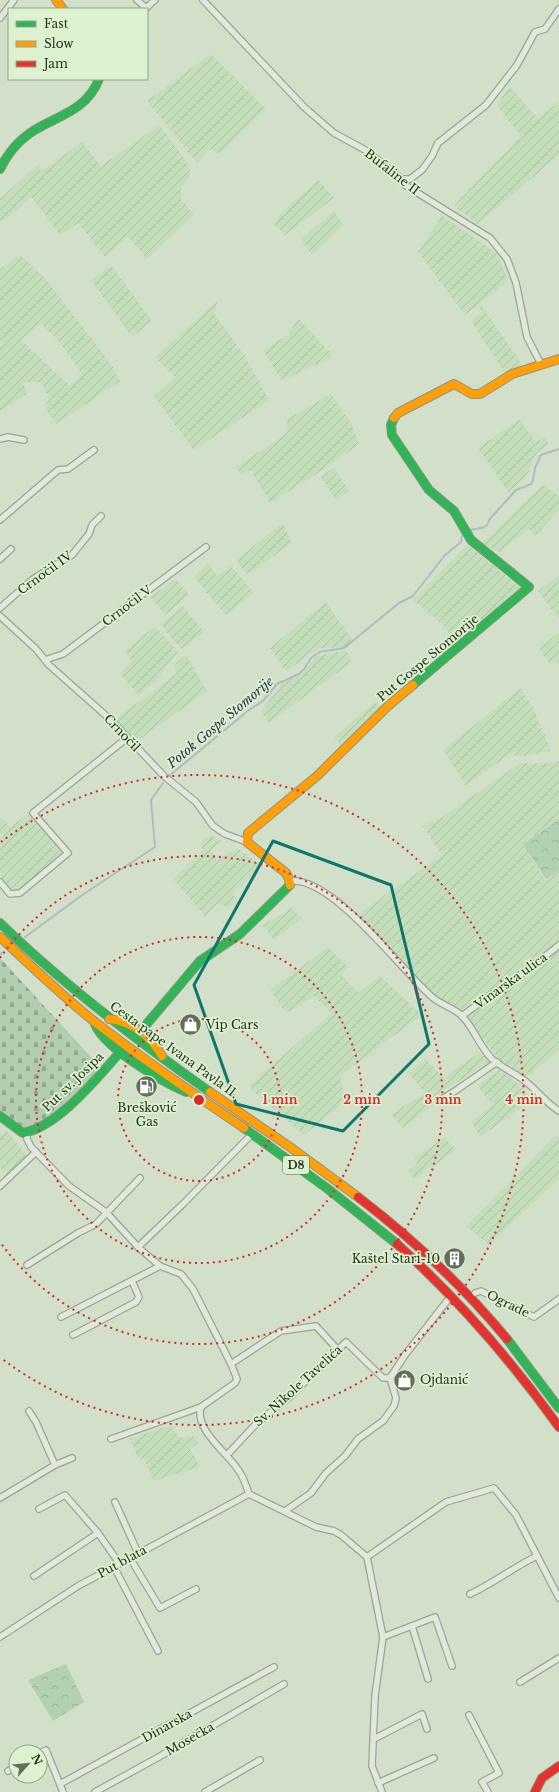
<svg xmlns="http://www.w3.org/2000/svg" width="559" height="1792" viewBox="0 0 559 1792" font-family="'Libre Baskerville',serif">
<style>
.farmland{fill:url(#farmland-furrows);fill-rule:evenodd}
.forest{fill:url(#forest-crowns)}
.cemetery{fill:url(#cemetery-stones)}
.lines{fill:none;stroke-linecap:round;stroke-linejoin:round}
.stream{stroke:#b2bbc0;stroke-width:2}
.street-casing{stroke:#9ba594;stroke-width:8}
.fast-casing{stroke:#8a9484;stroke-width:10}
.slow-casing{stroke:#8a9484;stroke-width:10}
.jam-casing{stroke:#8a9484;stroke-width:10}
.street{stroke:#e0e8db;stroke-width:5.5}
.fast{stroke:#30b455;stroke-width:8}
.slow{stroke:#ff9f0a;stroke-width:8}
.jam{stroke:#e5322d;stroke-width:8}
.marked{fill:none;stroke:#0f766e;stroke-width:3;stroke-linejoin:round}
.ring{fill:none;stroke:#d62828;stroke-width:2;stroke-dasharray:2 4}
.labels{text-anchor:middle;stroke-width:3.5;stroke-linejoin:round;paint-order:stroke}
.shield{fill:#dbf1d0;stroke:#5e6b53;stroke-width:1}
.shield-label{font-size:11px;font-weight:bold;fill:#29321e}
.street-label{font-size:12px;fill:#29321e;stroke:#dbf1d0}
.poi-label{font-size:12px;fill:#29321e;stroke:#dbf1d0;text-anchor:start}
.water-label{font-size:13px;font-style:italic;fill:#2e3250;stroke:#dbf1d0}
.centre{fill:#d62828;stroke:#dbf1d0;stroke-width:2}
.ring-label{font-size:12px;text-anchor:middle;font-weight:bold;fill:#d62828;stroke:#dbf1d0;stroke-width:3.5;stroke-linejoin:round;paint-order:stroke}
</style>
<defs>
<pattern id="farmland-furrows" width="10" height="10" patternUnits="userSpaceOnUse"><rect width="10" height="10" fill="#c4debc"/><path d="M-1 1l2-2M0 10L10 0M9 11l2-2" fill="none" stroke="#a8bfa1"/></pattern>
<pattern id="forest-crowns" width="20" height="18" patternUnits="userSpaceOnUse"><rect width="20" height="18" fill="#b2d1b0"/><path d="M2 6a3 3 0 1 1 6 0M12 15a3 3 0 1 1 6 0" fill="none" stroke="#99b497"/></pattern>
<pattern id="cemetery-stones" width="16" height="16" patternUnits="userSpaceOnUse"><rect width="16" height="16" fill="#b1ccaf"/><path d="M2 7V4a2 2 0 0 1 4 0v3zM10 15v-3a2 2 0 0 1 4 0v3z" fill="#90a68e"/></pattern>
</defs>
<rect width="100%" height="100%" fill="#d2e0ca"/>
<!-- farmland -->
<g class="farmland">
<polygon points="211,54 266,109 220,154 210,149 197,163 147,101"/>
<polygon points="509,86 538,118 559,102 559,155 478,224 454,206 521,136 497,106"/>
<polygon points="159,125 185,159 190,169 190,175 181,188 181,199 194,215 147,259 128,237 105,257 78,223 60,236 32,197 6,219 0,221 0,199 37,165 42,171 82,142 101,166"/>
<polygon points="318,180 334,198 285,235 274,224 281,213"/>
<polygon points="334,211 344,225 312,255 301,239"/>
<polygon points="442,216 497,253 508,281 465,315 418,252"/>
<path d="M20 255 44 277 111 364 120 381 57 424 45 409 49 396 41 382H23L27 394 0 411V346L3 345 0 340V269ZM41 324 59 341 82 374 70 386 21 340Z"/>
<polygon points="111,265 152,321 132,337 91,280"/>
<polygon points="217,301 215,315 245,356 269,400 194,450 154,396 175,377 155,357"/>
<polygon points="481,305 522,364 506,375 471,321 482,312 479,307"/>
<polygon points="298,318 333,356 282,381 263,350 289,334"/>
<polygon points="331,394 351,423 359,444 318,473 270,503 251,470 241,475 236,467 287,433 287,419"/>
<polygon points="520,419 535,442 545,438 549,443 538,452 532,461 529,472 521,483 508,492 478,448"/>
<polygon points="334,467 349,491 336,500 321,477"/>
<polygon points="543,485 559,496 559,510 535,536 529,529 499,552 482,543"/>
<polygon points="283,523 292,543 247,575 236,560"/>
<polygon points="468,544 498,570 525,590 485,623 480,618 456,640 440,622 413,600"/>
<polygon points="208,563 217,576 231,566 254,593 226,615 194,577"/>
<polygon points="559,575 559,619 538,591"/>
<polygon points="176,579 189,595 165,615 150,597"/>
<polygon points="326,602 353,641 345,647 320,648 286,671 270,648"/>
<polygon points="183,606 204,632 181,649 160,624"/>
<polygon points="155,626 178,652 154,683 139,696 120,673 132,661 125,651"/>
<polygon points="559,632 559,662 551,665 539,649"/>
<polygon points="346,651 352,662 269,723 261,711 282,683 302,674 316,656"/>
<polygon points="186,655 207,691 136,742 114,720 176,674 174,668 176,663"/>
<polygon points="521,688 534,710 551,751 526,756 508,755 466,786 443,750"/>
<polygon points="375,702 383,710 342,748 334,737"/>
<polygon points="559,761 559,818 523,844 545,880 559,871 559,1050 526,1078 497,1057 462,1010 437,997 418,980 358,914 442,855 423,826 441,818 520,763 553,763"/>
<polygon points="28,814 63,851 62,855 19,889 12,889 1,880 2,874 0,872 0,840 3,837 0,832 0,820 2,818 10,827"/>
<polygon points="211,835 221,841 210,851 218,859 238,849 261,865 232,894 238,902 228,907 218,904 205,916 173,879 202,851 202,840"/>
<polygon points="292,908 302,918 274,940 262,925"/>
<polygon points="328,947 348,967 341,975 358,992 380,976 422,1015 340,1076 346,1101 304,1135 275,1111 248,1086 332,1013 314,996 286,1013 270,990"/>
<polygon points="482,1052 489,1062 439,1094 431,1107 402,1128 391,1114 425,1093 408,1072 426,1059 443,1078 463,1063"/>
<polygon points="499,1070 514,1080 526,1093 525,1105 480,1137 471,1122 492,1105 477,1085"/>
<polygon points="6,1130 27,1156 6,1174 0,1167 0,1136"/>
<polygon points="556,1135 559,1137 559,1179 489,1245 466,1226"/>
<polygon points="445,1137 455,1151 415,1179 409,1171 417,1164 413,1158"/>
<polygon points="170,1425 180,1438 193,1436 198,1443 190,1449 200,1467 154,1481 144,1459 138,1458 130,1439"/>
</g>
<!-- forest -->
<g class="forest">
<polygon points="559,819 559,870 546,879 523,844"/>
<polygon points="66,1664 84,1702 53,1721 28,1680"/>
</g>
<!-- cemetery -->
<path class="cemetery" d="M0 958 101 1068C79 1091 57 1115 29 1131L15 1126 0 1113Z"/>
<g class="lines">
<!-- stream -->
<g class="stream">
<path d="M470 530C479 528 488 529 489 520L516 490 531 484 533 480 535 468 541 455 559 449"/>
<polyline points="169,776 249,710 263,701 277,684 299,674 305,668 311,658 319,652 344,648 399,603 413,596 445,555 461,542 462,536"/>
<polyline points="25,937 85,893 155,847 151,800 163,783"/>
<polyline points="0,954 2,953"/>
</g>
<defs>
<g id="street">
<polyline points="137,0 146,8"/>
<polyline points="203,0 304,107 334,133 367,151 402,179 405,185 490,238 507,259 516,283 527,337 541,364"/>
<polyline points="145,9 155,0"/>
<polyline points="0,18 14,0"/>
<polyline points="402,179 410,179 422,170 432,156 438,143 486,105 517,65 535,32 545,29 559,9"/>
<polyline points="0,439 8,437 24,440"/>
<polyline points="0,520 58,470 68,469 94,450"/>
<polyline points="0,559 11,549"/>
<polyline points="0,608 33,579 72,555 89,534 92,525 101,516"/>
<polyline points="0,616 36,649 49,665 111,720 164,776 196,802 213,826 225,834 247,842"/>
<polyline points="45,660 63,654 206,547"/>
<path d="M290 881C332 876 401 970 432 997 441 1005 455 1008 463 1017 474 1029 480 1047 492 1059 502 1068 515 1073 525 1081 537 1090 546 1103 559 1111"/>
<polyline points="0,882 10,894 20,893 68,853 33,813 127,738"/>
<path d="M462 1016C494 992 528 971 559 945"/>
<polyline points="442,1099 455,1091 497,1062"/>
<path d="M27 1134V1139L31 1147 69 1186 106 1212 138 1247 160 1266 181 1274 193 1289 231 1364 237 1379 235 1383 201 1407C194 1430 228 1453 239 1471 244 1478 246 1486 249 1494"/>
<polyline points="0,1186 36,1152"/>
<polyline points="138,1247 183,1204 252,1134"/>
<polyline points="27,1265 78,1233 96,1224 140,1178"/>
<polyline points="475,1293 481,1291 534,1317 559,1299"/>
<polyline points="61,1317 160,1266"/>
<polyline points="73,1335 136,1302 139,1297 132,1281"/>
<polyline points="231,1364 281,1331 316,1326 338,1350"/>
<polyline points="111,1439 201,1407"/>
<polyline points="227,1455 256,1424 287,1399 346,1342 383,1378 390,1378"/>
<polyline points="55,1465 72,1458"/>
<polyline points="249,1494 316,1527 334,1531 341,1535 367,1557 383,1637 375,1696 372,1766 382,1792"/>
<polyline points="0,1498 55,1465 36,1422 29,1411"/>
<polyline points="115,1502 138,1553"/>
<polyline points="39,1509 65,1495 98,1533 119,1563"/>
<polyline points="285,1511 311,1493 326,1473 345,1456 358,1439 383,1421 394,1406 396,1398 390,1378 405,1355 447,1301"/>
<polyline points="367,1557 446,1502 494,1488 516,1515 559,1598"/>
<polyline points="130,1558 160,1608 196,1589"/>
<polyline points="114,1567 158,1651"/>
<polyline points="34,1576 98,1533"/>
<path d="M470 1594C494 1583 514 1567 537 1556"/>
<polyline points="412,1626 428,1679"/>
<polyline points="0,1637 78,1586 249,1494"/>
<polyline points="383,1637 435,1617 452,1666"/>
<polyline points="520,1682 559,1658"/>
<polyline points="469,1715 499,1773 482,1782 488,1792"/>
<polyline points="374,1739 422,1714 427,1729"/>
<polyline points="40,1753 46,1750 63,1792"/>
<polyline points="8,1771 16,1766"/>
<polyline points="378,1783 434,1758"/>
<polyline points="60,1784 274,1667"/>
<polyline points="95,1792 157,1758 284,1684"/>
<polyline points="205,1792 260,1760"/>
</g>
<g id="fast">
<path d="M0 169C7 155 17 142 30 133 57 115 86 112 99 79"/>
<polyline points="394,418 391,425 392,435 429,490 454,511 471,540 529,587 413,685"/>
<path d="M0 923C65 986 136 1040 210 1092"/>
<path d="M94 1021C100 1046 163 1082 186 1092"/>
<polyline points="140,1032 200,961 240,934 290,885"/>
<path d="M0 1116 23 1133C58 1127 98 1077 121 1051"/>
<polyline points="244,1128 328,1189 397,1244"/>
<polyline points="507,1339 559,1408"/>
</g>
<g id="slow">
<polyline points="56,0 63,9"/>
<polyline points="394,418 398,413 454,384 472,394 480,394 512,374 559,359"/>
<polyline points="290,885 289,879 286,873 247,842 248,833 317,776 388,706 413,685"/>
<path d="M0 937C31 966 62 996 95 1022 143 1060 194 1094 244 1128"/>
<path d="M109 1019C132 1021 151 1037 162 1056"/>
<polyline points="210,1092 290,1147 358,1197"/>
</g>
<g id="jam">
<path d="M358 1197C413 1239 463 1286 507 1339"/>
<path d="M397 1244C458 1299 511 1360 559 1427"/>
<polyline points="535,1792 542,1778 559,1766"/>
</g>
</defs>
<!-- street casing -->
<use href="#street" class="street-casing"/>
<!-- fast casing -->
<use href="#fast" class="fast-casing"/>
<!-- slow casing -->
<use href="#slow" class="slow-casing"/>
<!-- jam casing -->
<use href="#jam" class="jam-casing"/>
<!-- street -->
<use href="#street" class="street"/>
<!-- fast -->
<use href="#fast" class="fast"/>
<!-- slow -->
<use href="#slow" class="slow"/>
<!-- jam -->
<use href="#jam" class="jam"/>
</g>
<!-- marked area -->
<path class="marked" d="M273 841 391 885 429 1044 343 1131 236 1104 194 985Z"/>
<!-- distance rings -->
<g class="ring">
<circle cx="199" cy="1100" r="81"/>
<circle cx="199" cy="1100" r="163"/>
<path d="M0 958A244 244 0 1 1 0 1242"/>
<path d="M1 842A325 325 0 1 1 1 1358"/>
</g>
<!-- icons -->
<defs>
<symbol id="shop-disc" viewBox="-11 -11 22 22"><circle r="9.5" fill="#646f5a" stroke="#dbf1d0"/><path d="M-5-2.5h2.3a2.7 3.5 0 0 1 5.4 0H5L5.5 6h-11ZM-1.5-2.5h3a1.5 2.3 0 0 0-3 0Z" fill="#fff"/></symbol>
<symbol id="fuel-disc" viewBox="-11 -11 22 22"><circle r="9.5" fill="#646f5a" stroke="#dbf1d0"/><path d="M-5.5-6h7V0h2V4h1.3V-2.5L3-4.5l.8-.8L6-3V5H2.5V1h-1V6h-7ZM-4.2-4.7v3.2H.2V-4.7Z" fill="#fff"/></symbol>
<symbol id="building-disc" viewBox="-11 -11 22 22"><circle r="9.5" fill="#646f5a" stroke="#dbf1d0"/><path d="M-4-6H4V6H1V3H-1V6H-4ZM-2.5-4.3h1.7v1.8h-1.7ZM.8-4.3h1.7v1.8H.8ZM-2.5-1h1.7V.8h-1.7ZM.8-1h1.7V.8H.8Z" fill="#fff"/></symbol>
</defs>
<g fill-rule="evenodd">
<use href="#shop-disc" x="178" y="1012" width="25" height="25"/>
<use href="#fuel-disc" x="134" y="1074" width="25" height="25"/>
<use href="#building-disc" x="442" y="1246" width="25" height="25"/>
<use href="#shop-disc" x="392" y="1368" width="25" height="25"/>
</g>
<g class="labels">
<!-- shield labels -->
<rect class="shield" x="283" y="1156" width="26" height="18" rx="3"/>
<g class="shield-label">
<text x="296" y="1169">D8</text>
</g>
<!-- street labels -->
<g class="street-label">
<text transform="translate(392 172) rotate(38)" y="4">Bufaline II</text>
<text transform="translate(45 573) rotate(-36)" y="4">Crnočil IV</text>
<text transform="translate(127 606) rotate(-37)" y="4">Crnočil V</text>
<text transform="translate(428 658) rotate(-40)" y="4">Put Gospe Stomorije</text>
<text transform="translate(122 733) rotate(46)" y="4">Crnočil</text>
<text transform="translate(511 981) rotate(-36)" y="4">Vinarska ulica</text>
<text transform="translate(174 1050) rotate(36)" y="4">Cesta pape Ivana Pavla II.</text>
<text transform="translate(73 1082) rotate(-44)" y="4">Put sv. Josipa</text>
<text transform="translate(508 1304) rotate(26)" y="4">Ograde</text>
<text transform="translate(298 1386) rotate(-42)" y="4">Sv. Nikole Tavelića</text>
<text transform="translate(122 1562) rotate(-29)" y="4">Put blata</text>
<text transform="translate(167 1726) rotate(-29)" y="4">Dinarska</text>
<text transform="translate(190 1739) rotate(-30)" y="4">Mosećka</text>
</g>
<!-- poi labels -->
<g class="poi-label">
<text x="206" y="1029">Vip Cars</text>
<text x="147" y="1112" text-anchor="middle">Brešković<tspan x="147" dy="14">Gas</tspan></text>
<text x="440" y="1263" text-anchor="end">Kaštel Stari-10</text>
<text x="420" y="1384">Ojdanić</text>
</g>
<!-- water labels -->
<g class="water-label">
<text transform="translate(220 722) rotate(-40)" y="5">Potok Gospe Stomorije</text>
</g>
</g>
<circle cx="199" cy="1100" r="6" class="centre"/>
<g class="ring-label">
<text x="280" y="1104">1 min</text>
<text x="362" y="1104">2 min</text>
<text x="443" y="1104">3 min</text>
<text x="524" y="1104">4 min</text>
</g>
<!-- legend -->
<rect x="8" y="8" width="140" height="72" fill="#dbf1d0" stroke="#94a589"/>
<rect x="16" y="21" width="20" height="6" fill="#30b455" stroke="#94a589"/>
<text x="44" y="28" font-size="12" fill="#29321e">Fast</text>
<rect x="16" y="41" width="20" height="6" fill="#ff9f0a" stroke="#94a589"/>
<text x="44" y="48" font-size="12" fill="#29321e">Slow</text>
<rect x="16" y="61" width="20" height="6" fill="#e5322d" stroke="#94a589"/>
<text x="44" y="68" font-size="12" fill="#29321e">Jam</text>
<!-- north arrow -->
<g transform="translate(28 1764) rotate(63)"><circle r="19" fill="#dbf1d0" stroke="#94a589"/>
<path d="M0-3L7 15L0 10L-7 15Z" fill="#646f5a"/>
<text y="-6" font-size="11" font-weight="bold" text-anchor="middle" fill="#29321e">N</text>
</g>
</svg>
